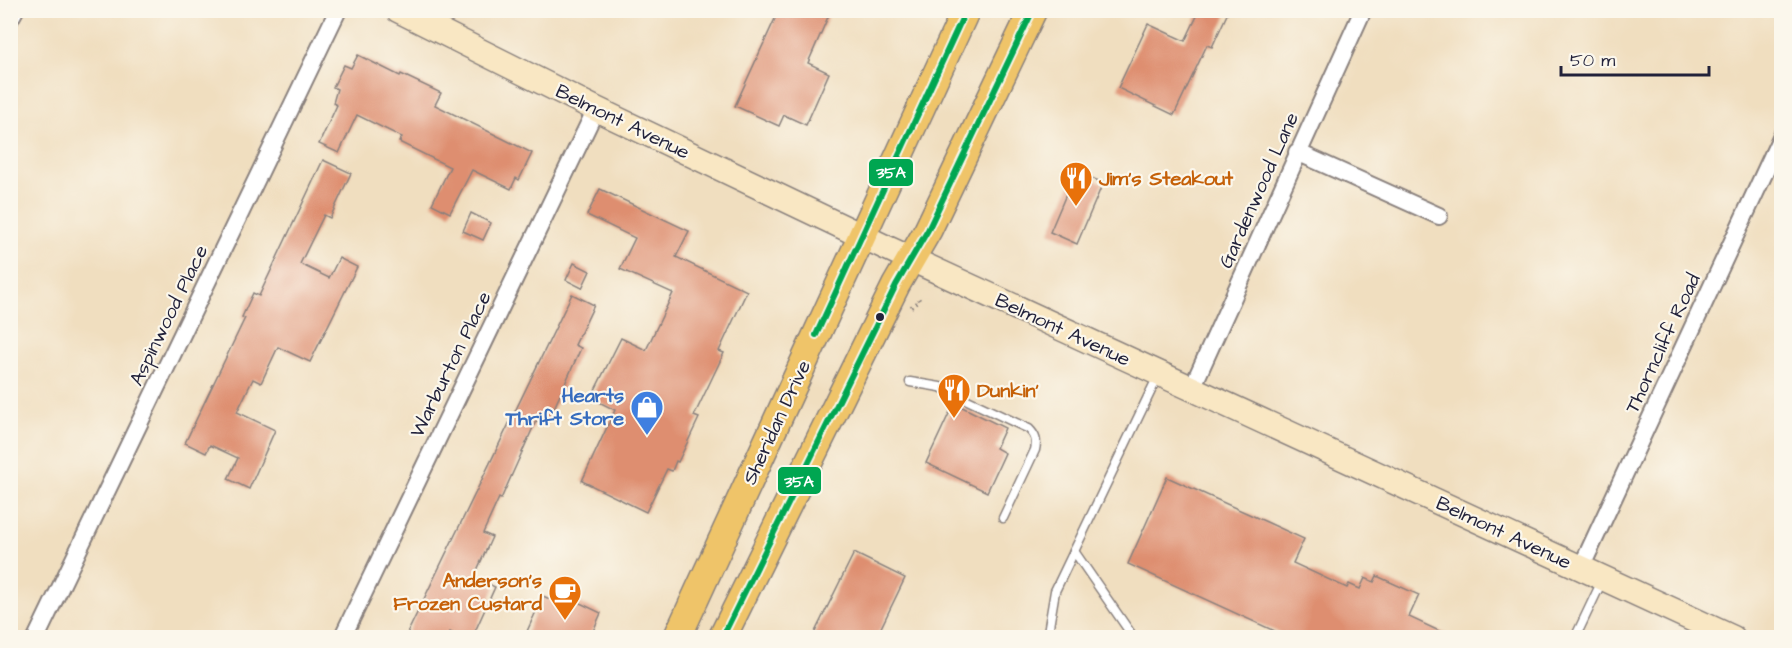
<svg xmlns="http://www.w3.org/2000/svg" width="1792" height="648" viewBox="0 0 1792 648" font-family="'Architects Daughter',sans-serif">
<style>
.building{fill:#de8e6f}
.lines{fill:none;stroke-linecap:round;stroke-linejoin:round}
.lane-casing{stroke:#89807d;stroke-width:11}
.street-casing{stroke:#89807d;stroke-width:20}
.secondary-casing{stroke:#89807d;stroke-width:27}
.primary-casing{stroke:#89807d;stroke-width:30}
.path{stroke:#89807d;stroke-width:4;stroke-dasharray:1.5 4.5;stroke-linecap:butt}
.lane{stroke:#fff;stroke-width:8}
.street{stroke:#fff;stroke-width:16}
.secondary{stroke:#f9e7c3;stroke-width:24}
.primary{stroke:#efc469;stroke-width:27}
.bus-1-casing{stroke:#fbf7ec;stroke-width:10}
.bus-1{stroke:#00a651;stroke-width:6}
.bus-dot{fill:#22223b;stroke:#fbf7ec;stroke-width:2}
.labels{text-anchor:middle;stroke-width:4.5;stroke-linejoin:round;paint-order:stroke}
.street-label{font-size:20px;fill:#22223b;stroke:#fbf7ec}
.food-label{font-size:20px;font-weight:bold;fill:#c56008;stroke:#fbf7ec;text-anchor:start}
.shop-label{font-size:20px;font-weight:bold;fill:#366cbe;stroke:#fbf7ec;text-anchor:end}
.line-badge{stroke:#fbf7ec;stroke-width:2}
.badge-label{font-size:16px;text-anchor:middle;font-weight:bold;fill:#fff}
</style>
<rect width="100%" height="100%" fill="#fbf7ec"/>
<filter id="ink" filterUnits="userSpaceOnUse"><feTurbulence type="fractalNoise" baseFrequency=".0167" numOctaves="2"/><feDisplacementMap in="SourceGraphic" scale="12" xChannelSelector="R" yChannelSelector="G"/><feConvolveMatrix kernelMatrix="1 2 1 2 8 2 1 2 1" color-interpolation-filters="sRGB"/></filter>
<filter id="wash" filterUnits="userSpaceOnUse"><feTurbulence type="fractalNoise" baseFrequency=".008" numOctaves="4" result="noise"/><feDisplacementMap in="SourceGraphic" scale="24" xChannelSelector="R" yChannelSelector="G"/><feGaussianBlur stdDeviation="1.35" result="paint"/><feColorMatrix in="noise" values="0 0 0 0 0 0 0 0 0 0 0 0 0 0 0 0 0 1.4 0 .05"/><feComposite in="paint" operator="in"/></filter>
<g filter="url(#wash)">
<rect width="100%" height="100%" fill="#f0debf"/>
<g id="blocks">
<!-- building -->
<g class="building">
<polygon points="779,10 831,10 808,63 829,73 806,125 784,115 779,126 735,106"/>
<polygon points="1200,10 1229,10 1212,47 1207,45 1174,115 1118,88 1148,24 1185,41"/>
<polygon points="358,55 400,76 401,74 441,93 435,105 532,153 519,180 516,178 511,189 472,170 450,213 432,204 450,167 399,142 402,137 357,115 339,153 319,144 337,105 333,103 337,89 333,87 344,65 351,68"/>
<polygon points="323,160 351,173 330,218 324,215 300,264 329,278 339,258 357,267 310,362 278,347 261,383 253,379 237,412 275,430 249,489 228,479 238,458 210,445 206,453 185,443 245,318 242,317 253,293 259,296"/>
<polygon points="1076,171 1103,183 1077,244 1050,232"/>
<polygon points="600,189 689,231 676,257 747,291 719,351 724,353 694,416 699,418 678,462 676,461 672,471 667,469 646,512 582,481 615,410 591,398 621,338 646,350 673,293 620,269 635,238 587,215"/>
<polygon points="471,213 491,223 483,240 463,231"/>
<polygon points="574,263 590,271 582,288 566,280"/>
<polygon points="572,294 594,305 575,345 581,348 546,426 536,421 501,499 499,498 483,533 492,537 474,577 495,587 472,638 462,638 450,632 448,638 405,638"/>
<polygon points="954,403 1005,428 996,448 1005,453 987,492 926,463"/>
<polygon points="1167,477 1304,539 1293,563 1347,588 1349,584 1360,589 1365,578 1374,582 1377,576 1419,595 1409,617 1454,638 1277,638 1279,633 1128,564"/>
<polygon points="854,553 905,578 876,638 812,638"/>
<polygon points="543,596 572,609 576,601 601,613 590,638 524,638"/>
</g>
</g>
</g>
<g filter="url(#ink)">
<use href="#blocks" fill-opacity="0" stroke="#89807d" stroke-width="1.5"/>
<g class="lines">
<defs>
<g id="lane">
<path d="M910 382 940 387 1029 429C1036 436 1037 441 1035 450L1003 518"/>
<polyline points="1074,551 1134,638"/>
<polyline points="1047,638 1055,591 1158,376"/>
<polyline points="1575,638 1602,581"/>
</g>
<g id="street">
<polyline points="10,19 15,10"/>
<polyline points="1297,152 1439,216"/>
<polyline points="1192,388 1363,10"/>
<polyline points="1581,568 1782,135"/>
<polyline points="36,638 338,10"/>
<polyline points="342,638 596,109"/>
</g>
<polyline id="secondary" points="398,10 596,109 885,247 1733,638"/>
<g id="primary">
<polyline points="677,638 966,10"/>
<polyline points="722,638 896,285 928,230 1033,10"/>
</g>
</defs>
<!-- lane casing -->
<use href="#lane" class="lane-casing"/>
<!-- street casing -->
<use href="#street" class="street-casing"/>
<!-- secondary casing -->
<use href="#secondary" class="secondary-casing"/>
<!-- primary casing -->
<use href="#primary" class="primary-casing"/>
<!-- path -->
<polyline class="path" points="911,307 920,301 918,298"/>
<!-- lane -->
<use href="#lane" class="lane"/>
<!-- street -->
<use href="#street" class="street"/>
<!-- secondary -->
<use href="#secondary" class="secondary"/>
<!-- primary -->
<use href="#primary" class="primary"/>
<defs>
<g id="bus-1">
<polyline points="816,335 966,10"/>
<polyline points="722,638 896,285 928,230 1033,10"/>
</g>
</defs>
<!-- bus-1 casing -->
<use href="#bus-1" class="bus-1-casing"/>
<!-- bus-1 -->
<use href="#bus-1" class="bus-1"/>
</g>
</g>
<!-- icons -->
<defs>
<symbol id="restaurant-pin" viewBox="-11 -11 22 30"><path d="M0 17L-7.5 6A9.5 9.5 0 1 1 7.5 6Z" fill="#e8710a" stroke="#fbf7ec"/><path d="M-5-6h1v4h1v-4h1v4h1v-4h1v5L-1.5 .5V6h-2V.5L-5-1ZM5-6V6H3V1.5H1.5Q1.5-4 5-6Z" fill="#fff"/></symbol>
<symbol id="shop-pin" viewBox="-11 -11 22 30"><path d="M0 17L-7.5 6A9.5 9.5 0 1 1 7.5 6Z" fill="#3f7fe0" stroke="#fbf7ec"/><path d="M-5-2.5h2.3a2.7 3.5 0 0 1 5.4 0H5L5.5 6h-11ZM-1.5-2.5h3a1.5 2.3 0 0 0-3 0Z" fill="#fff"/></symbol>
<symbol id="cafe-pin" viewBox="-11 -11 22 30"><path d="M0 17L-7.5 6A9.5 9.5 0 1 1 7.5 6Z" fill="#e8710a" stroke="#fbf7ec"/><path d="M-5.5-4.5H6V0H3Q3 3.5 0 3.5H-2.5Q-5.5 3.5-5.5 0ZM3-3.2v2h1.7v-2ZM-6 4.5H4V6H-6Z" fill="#fff"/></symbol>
</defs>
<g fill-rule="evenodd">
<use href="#restaurant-pin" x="1057" y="159" width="38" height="52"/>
<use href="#restaurant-pin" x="935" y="371" width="38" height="52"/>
<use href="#shop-pin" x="628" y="388" width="38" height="52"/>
<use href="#cafe-pin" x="546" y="573" width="38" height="52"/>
</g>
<!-- markers -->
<circle class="bus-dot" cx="880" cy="317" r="5"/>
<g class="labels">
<!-- street labels -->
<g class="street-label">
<text transform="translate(623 121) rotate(26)" y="7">Belmont Avenue</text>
<text transform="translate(1258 190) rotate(-66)" y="7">Gardenwood Lane</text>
<text transform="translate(168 315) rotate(-64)" y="7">Aspinwood Place</text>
<text transform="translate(1063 329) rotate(25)" y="7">Belmont Avenue</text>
<text transform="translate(1662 343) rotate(-65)" y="7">Thorncliff Road</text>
<text transform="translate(450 364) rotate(-64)" y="7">Warburton Place</text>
<text transform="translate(776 422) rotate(-65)" y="7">Sheridan Drive</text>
<text transform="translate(1504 532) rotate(25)" y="7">Belmont Avenue</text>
</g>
<!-- food labels -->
<g class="food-label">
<text x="1099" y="185">Jim's Steakout</text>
<text x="977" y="397">Dunkin'</text>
<text x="542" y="587" text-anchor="end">Anderson's<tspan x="542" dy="23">Frozen Custard</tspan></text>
</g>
<!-- shop labels -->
<g class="shop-label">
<text x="624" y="402">Hearts<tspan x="624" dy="23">Thrift Store</tspan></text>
</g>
</g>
<g class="line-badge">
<rect x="868" y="158" width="46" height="29" rx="6" fill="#00a651"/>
<rect x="777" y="466" width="45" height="29" rx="6" fill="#00a651"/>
</g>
<g class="badge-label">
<text x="891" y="178">35A</text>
<text x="799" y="487">35A</text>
</g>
<!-- margin -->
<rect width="1792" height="648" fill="none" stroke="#fbf7ec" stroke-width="36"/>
<!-- scale -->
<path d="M1561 66v9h148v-9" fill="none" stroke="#22223b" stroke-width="3"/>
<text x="1570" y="66" font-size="18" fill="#22223b" stroke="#fbf7ec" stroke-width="4.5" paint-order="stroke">50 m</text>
</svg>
